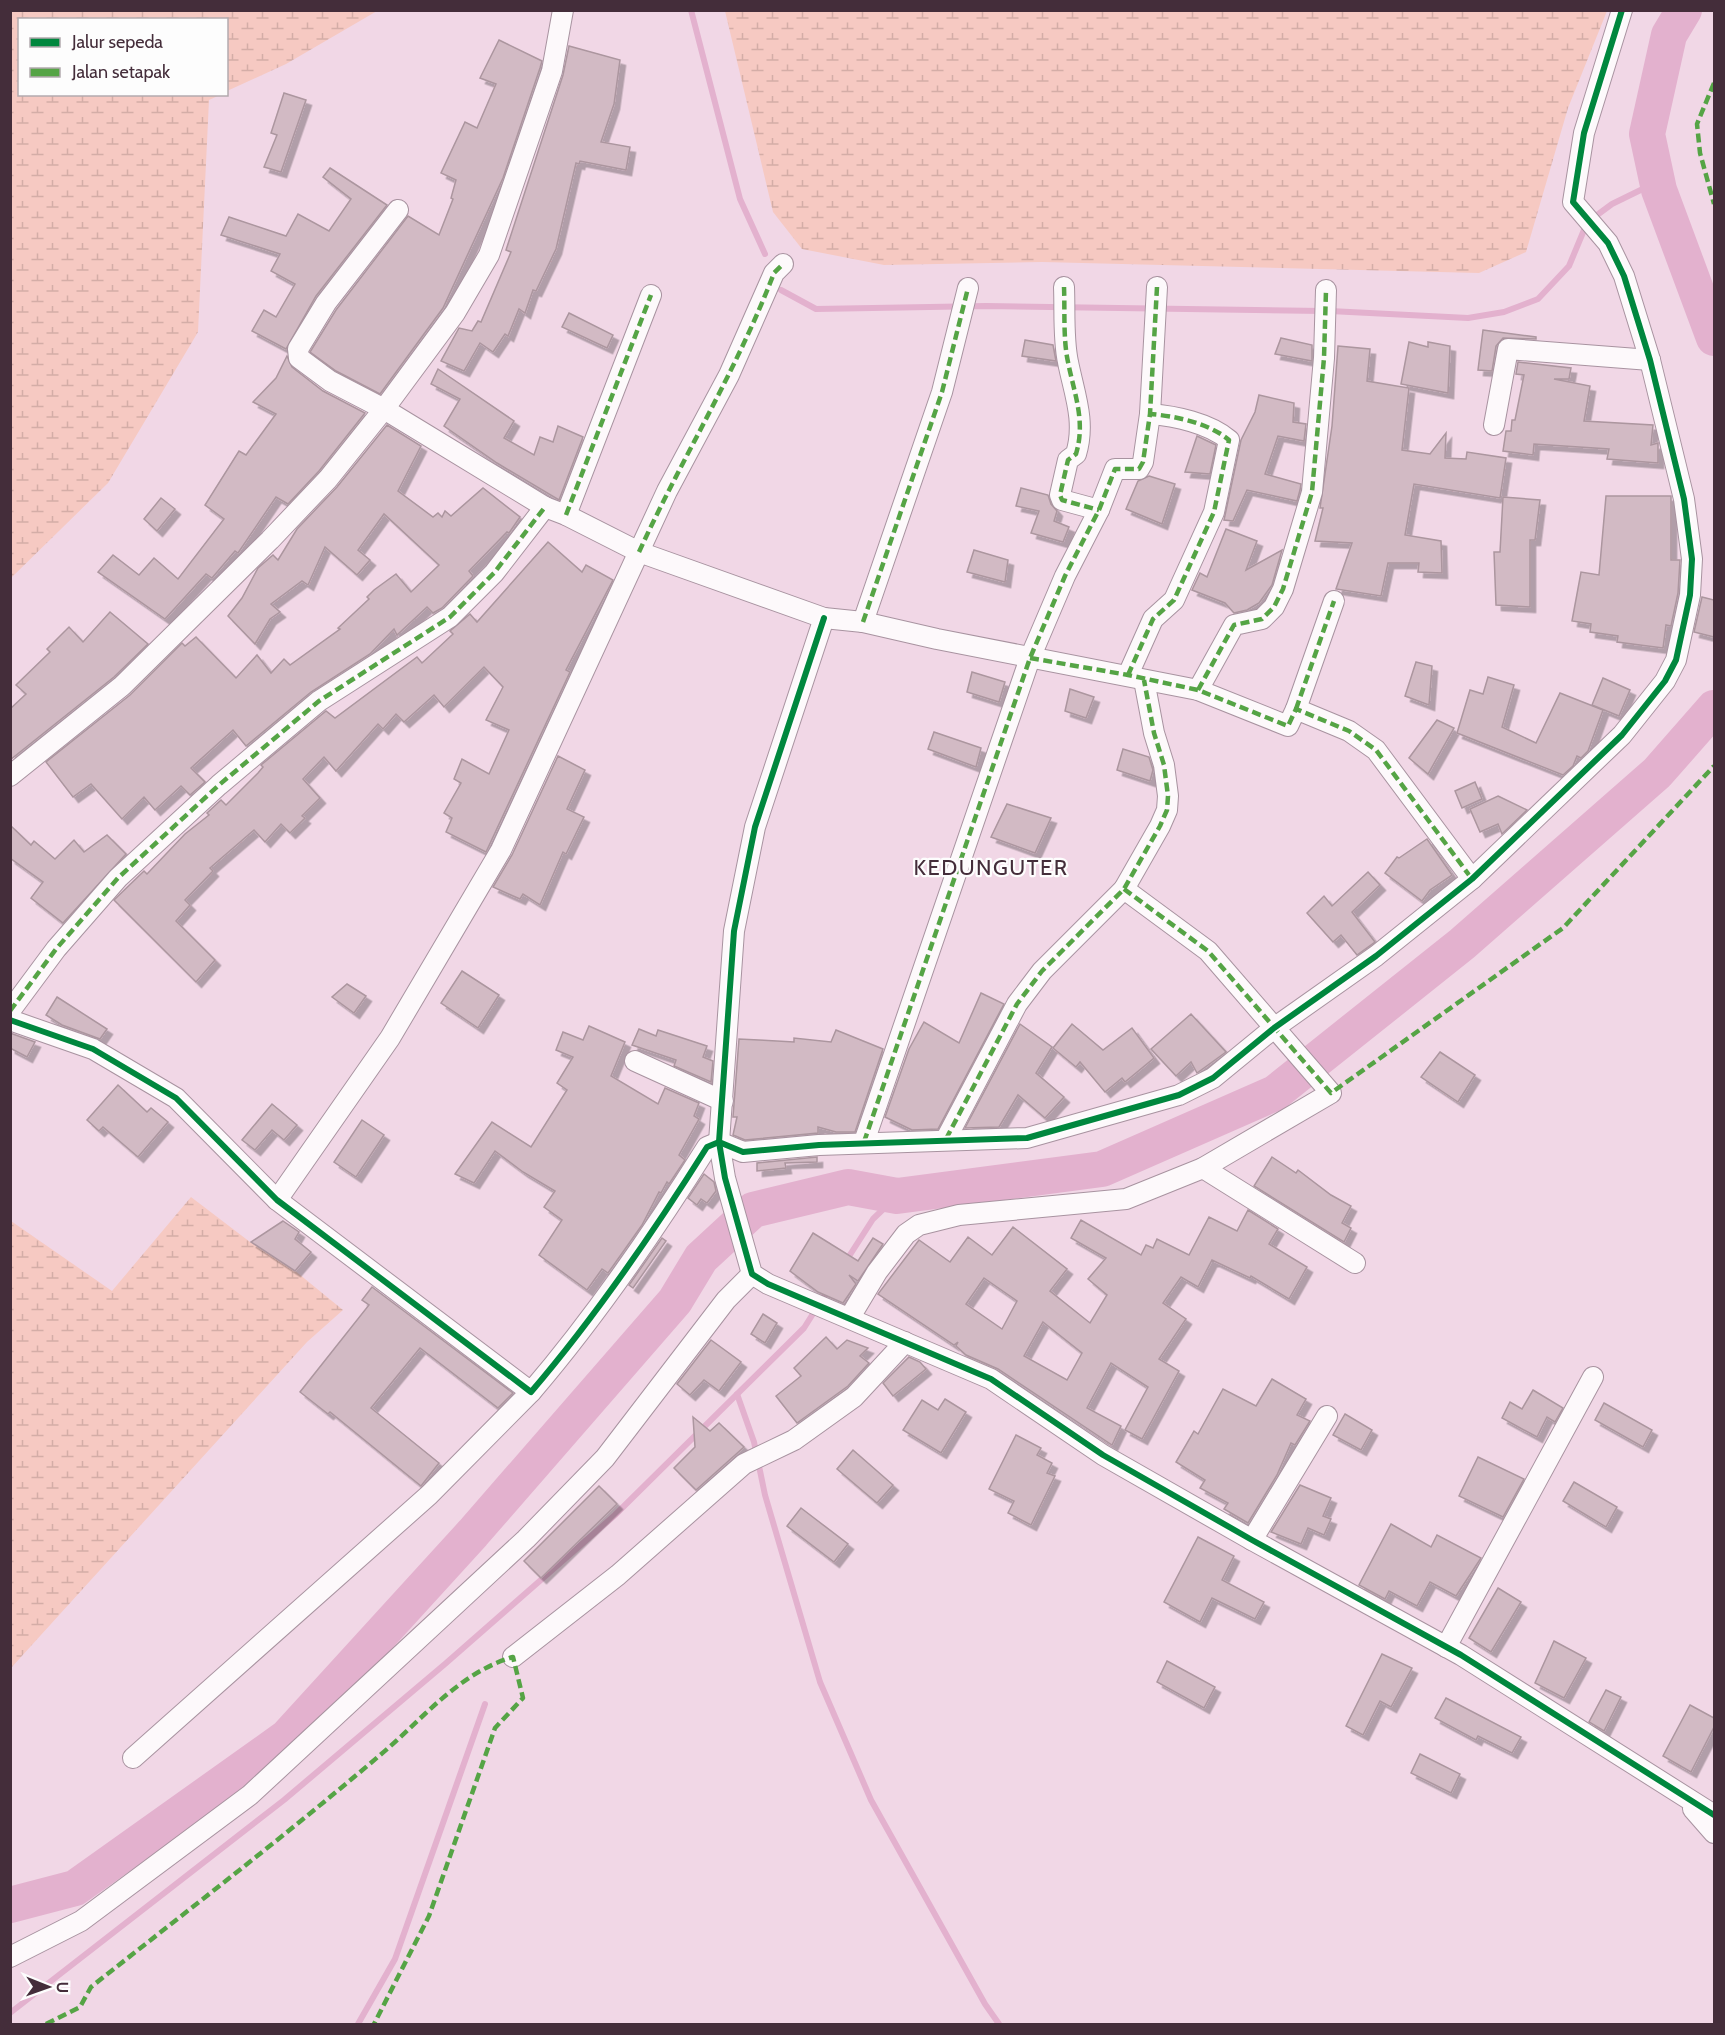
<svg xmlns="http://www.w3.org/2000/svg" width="1725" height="2035" viewBox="0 0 1725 2035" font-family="Cabin,sans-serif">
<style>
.wetland{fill:url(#wetland-marsh)}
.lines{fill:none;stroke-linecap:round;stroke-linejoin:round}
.stream{stroke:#e3b1ce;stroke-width:6}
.river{stroke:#e3b1ce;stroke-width:36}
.building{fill:#d2bac4;stroke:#ac969f;stroke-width:1.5;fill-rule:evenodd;filter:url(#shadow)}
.minor-casing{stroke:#a893a0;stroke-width:22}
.minor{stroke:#fdf9fb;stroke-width:20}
.quiet{stroke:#55a445;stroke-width:4.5;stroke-dasharray:9 4.5;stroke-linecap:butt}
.cycleway-casing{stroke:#fdfdfd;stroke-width:10}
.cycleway{stroke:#00873e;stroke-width:6}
.labels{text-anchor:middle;stroke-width:4.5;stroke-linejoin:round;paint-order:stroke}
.quarter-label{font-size:22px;letter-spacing:1.5px;fill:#442d3a;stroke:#fdfdfd}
</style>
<defs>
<pattern id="wetland-marsh" width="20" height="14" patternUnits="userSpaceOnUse" patternTransform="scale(1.5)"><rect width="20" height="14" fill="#f6c9c2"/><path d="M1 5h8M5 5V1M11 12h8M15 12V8" fill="none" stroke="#d4ada7"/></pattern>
<filter id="shadow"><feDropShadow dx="5.5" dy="5.5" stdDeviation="0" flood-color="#0004"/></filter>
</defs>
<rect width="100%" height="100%" fill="#f1d7e6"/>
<!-- wetland -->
<g class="wetland">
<polygon points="11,10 377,11 286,64 227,91 226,20 20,20 20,94 220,95 209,100 198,332 108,483 11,578"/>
<polygon points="725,11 725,10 1607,11 1568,108 1526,252 1479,273 1042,262 884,265 802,249 773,212"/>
<polygon points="191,1197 250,1242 283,1261 343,1310 307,1342 11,1668 11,1221 112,1291"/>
</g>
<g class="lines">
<!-- stream -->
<g class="stream">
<polyline points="691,10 740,199 765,254"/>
<polyline points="1593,218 1612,204 1657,182"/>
<polyline points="781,290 816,309 986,306 1322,311"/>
<polyline points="1330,311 1468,318 1504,312 1538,299 1569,266 1584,230"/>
<polyline points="846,1261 873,1219 897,1196"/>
<polyline points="737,1394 754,1442 765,1495 820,1682 871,1800 985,2004 999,2024"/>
<polyline points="10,2013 284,1800 445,1664 615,1515 804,1328 828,1290"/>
<polyline points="358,2024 395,1959 485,1704"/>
</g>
<!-- river -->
<g class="river">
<polyline points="1684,10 1669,35 1647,134 1659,190 1714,338"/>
<polyline points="10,1905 75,1888 287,1737 473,1533 675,1301 701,1258 753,1210 848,1187 897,1196 1102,1169 1275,1093 1462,944 1657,773 1714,708"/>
</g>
</g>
<!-- building -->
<g class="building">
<polygon points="499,40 542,61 540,68 503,178 443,308 380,394 336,371 310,352 336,310 408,216 439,235 453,199 451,198 456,180 441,173 465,122 477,128 496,84 480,78"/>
<polygon points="569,46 620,60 614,104 601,142 630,147 626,170 580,161 579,164 576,163 556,249 536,291 533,290 525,313 519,309 508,336 505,334 493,352 480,343 464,371 441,361 459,328 472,331 478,321 481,322 511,252 506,250 563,75"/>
<polygon points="284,93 306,100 281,172 264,167 277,135 271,133"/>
<polygon points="330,168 387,205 316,296 286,349 252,331 264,310 276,317 295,284 271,271 280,254 221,235 229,217 286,236 298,214 329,231 351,199 323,177"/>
<polygon points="569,313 613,335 607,348 562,327"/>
<polygon points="1483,330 1536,337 1536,339 1503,338 1496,346 1492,371 1478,370"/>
<polygon points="1281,338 1312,345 1312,361 1275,354"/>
<polygon points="1025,340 1053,345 1056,361 1022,356"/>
<polygon points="1409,342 1428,347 1428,342 1450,346 1448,393 1401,384"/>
<polygon points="1338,346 1370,349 1367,381 1409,388 1402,450 1430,454 1446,433 1445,458 1466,459 1467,452 1506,458 1500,498 1414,484 1405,535 1441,541 1442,573 1418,572 1419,563 1388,563 1381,596 1336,589 1352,543 1315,541 1323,508 1320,508 1332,426"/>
<polygon points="287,356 292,367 323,391 365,413 319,471 288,504 276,497 238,553 235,551 212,578 206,574 165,619 98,572 113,555 139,575 154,558 178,579 224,519 205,505 239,451 246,455 276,414 253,402 276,378"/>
<polygon points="1518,362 1571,368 1569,379 1554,379 1590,386 1584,421 1653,425 1651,445 1658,443 1658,463 1607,459 1609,449 1534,444 1533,455 1503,451 1506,431 1511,431 1512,420 1515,420 1524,375 1516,374"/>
<polygon points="438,369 514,421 504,438 534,455 540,437 553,442 558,426 583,437 559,500 497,463 444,426 460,399 431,384"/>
<polygon points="1259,395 1294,403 1293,422 1306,424 1304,441 1278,436 1265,474 1301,484 1300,490 1297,501 1247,490 1233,521 1224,520 1241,440 1255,412"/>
<polygon points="387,425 421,446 398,491 433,517 438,513 442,517 445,511 451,516 483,488 520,517 509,533 507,532 469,571 473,576 442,608 433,613 427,607 397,635 394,629 370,654 311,692 246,746 233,730 191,768 205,782 190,795 181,786 155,810 144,797 122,819 91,784 73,797 46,762 130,695 182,643 185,646 196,637 236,678 257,655 271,673 284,659 290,665 340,629 338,628 369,599 367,597 374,590 396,574 411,592 439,565 384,514 358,550 370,560 357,575 325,547 308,585 302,581 271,604 280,612 270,619 255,644 228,616 242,598 258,568 273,555 278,560 297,529 337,487"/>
<polygon points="1197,436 1216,445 1210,474 1185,472"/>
<polygon points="1149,476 1175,484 1162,524 1126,509 1138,481"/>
<polygon points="1021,488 1048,495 1051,504 1057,511 1054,521 1069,527 1063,542 1031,533 1039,511 1016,506"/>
<polygon points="1606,496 1671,496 1671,560 1680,560 1678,593 1671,626 1666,625 1663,648 1617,642 1618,636 1590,632 1591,624 1572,621 1581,572 1599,575"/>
<polygon points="1503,497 1540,500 1535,540 1530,540 1530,607 1496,605 1494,552 1500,552"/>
<polygon points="161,498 175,509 157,531 144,519"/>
<polygon points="1226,529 1257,541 1246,570 1282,550 1272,585 1259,603 1247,610 1234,613 1225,603 1192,590 1200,573 1207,577"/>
<polygon points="548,542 582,572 586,565 613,580 566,670 570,672 486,852 446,832 452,818 444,813 461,783 454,779 462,759 489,774 509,730 486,720 503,687 484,667 444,707 434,695 404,722 396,714 383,729 378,724 336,771 324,757 303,779 320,798 302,816 305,818 290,833 281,824 265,842 254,830 210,868 213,871 185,900 190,905 176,921 215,960 196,982 114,900 144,871 147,874 185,834 209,815 207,813 221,800 226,805 258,773 263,767 261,765 326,711 335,718 417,657 422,663 453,634 450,631 470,614 477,622"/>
<polygon points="974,550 1008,560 1005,582 967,572"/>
<polygon points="1702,597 1714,600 1714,637 1694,632"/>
<polygon points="110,612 148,644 114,677 10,760 10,709 26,694 16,685 50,652 47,649 69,627 83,642"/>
<polygon points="1416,662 1432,666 1429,705 1405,696"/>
<polygon points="972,672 1005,682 999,702 967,692"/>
<polygon points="1488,677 1514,685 1502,727 1536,743 1560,693 1603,710 1588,751 1581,758 1577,756 1573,766 1563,775 1457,733 1470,690 1483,694"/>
<polygon points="1603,678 1630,690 1619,716 1592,705"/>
<polygon points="1070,689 1094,697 1086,718 1065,711"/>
<polygon points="1437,720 1454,728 1428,774 1409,758"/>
<polygon points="934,732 981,748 976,767 928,749"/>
<polygon points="1123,749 1149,757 1153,770 1150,781 1117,770"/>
<polygon points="558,756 585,770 567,809 584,817 566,854 563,852 540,905 523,894 520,899 493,887 512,855"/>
<polygon points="1475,782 1482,799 1462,808 1455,791"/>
<polygon points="1498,796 1527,810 1502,834 1498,824 1480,832 1470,809"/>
<polygon points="1007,804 1051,818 1035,853 991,837"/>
<polygon points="10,825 31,845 34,841 55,859 74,840 84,852 107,835 126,854 63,923 31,898 43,882 10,858"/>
<polygon points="1427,839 1452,875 1430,890 1422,901 1385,873 1397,857 1399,858"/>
<polygon points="1368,872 1380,885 1352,912 1375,942 1357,955 1341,935 1333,942 1307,913 1324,896 1332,906"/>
<polygon points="462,971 499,995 478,1028 441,1003"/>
<polygon points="347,984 366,996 354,1013 332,997"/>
<polygon points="981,993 1004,1004 938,1129 912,1130 885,1117 909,1049 924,1022 959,1043"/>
<polygon points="57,997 107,1029 100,1039 62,1025 46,1015"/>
<polygon points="1191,1014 1226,1052 1197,1073 1191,1062 1176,1076 1151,1049"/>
<polygon points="1020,1024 1052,1047 1036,1073 1064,1097 1045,1118 1018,1095 999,1127 965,1128"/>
<polygon points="1072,1024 1103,1050 1132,1028 1154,1058 1125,1082 1122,1078 1105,1092 1080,1062 1076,1067 1053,1048"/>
<polygon points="589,1026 625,1042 611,1076 658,1104 665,1088 699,1103 694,1116 699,1119 679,1155 685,1160 669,1184 667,1182 661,1193 659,1192 642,1225 608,1273 602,1269 587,1290 539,1255 562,1220 544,1207 555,1191 523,1172 495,1151 474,1183 455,1174 492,1122 531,1147 567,1090 557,1083 573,1057 556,1050 563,1032 583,1040"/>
<polygon points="639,1029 656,1036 658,1030 707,1046 703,1057 713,1061 711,1082 674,1066 676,1060 632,1045"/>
<polygon points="836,1030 883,1049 855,1132 836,1132 818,1127 818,1133 745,1140 733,1135 737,1117 733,1117 739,1039 794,1042 794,1038 831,1042"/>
<polygon points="10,1033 35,1042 27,1057 10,1048"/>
<polygon points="1440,1052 1475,1075 1458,1102 1421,1077"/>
<polygon points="118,1085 147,1112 151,1108 168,1122 138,1157 103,1127 99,1131 87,1120"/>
<polygon points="272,1104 297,1125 284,1140 272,1130 255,1150 242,1140"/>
<polygon points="362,1120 384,1135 356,1177 334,1162"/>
<polygon points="817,1157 817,1162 785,1163 786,1168 757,1171 757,1163"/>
<polygon points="1272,1157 1296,1173 1298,1170 1331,1195 1351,1206 1342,1223 1351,1228 1344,1242 1254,1186"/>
<polygon points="704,1174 714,1182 716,1191 707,1203 701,1199 697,1205 688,1198"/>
<path d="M1248 1210 1278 1229 1269 1244 1307 1267 1289 1299 1251 1276 1250 1278 1212 1260 1198 1287 1181 1277 1163 1303 1186 1319 1159 1359 1179 1371 1142 1439 1125 1430 1148 1387 1111 1363 1087 1408 1121 1426 1112 1445 998 1369 966 1355 956 1346 958 1342 954 1345 878 1294 919 1240 950 1262 968 1237 992 1255 1013 1227 1067 1269 1050 1291 1090 1323 1107 1295 1088 1279 1106 1258 1071 1238 1081 1220 1141 1255 1146 1245 1153 1248 1157 1239 1189 1255 1209 1217 1237 1231ZM984 1278 1017 1301 1002 1329 966 1304ZM1043 1322 1082 1353 1067 1380 1024 1356Z"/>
<polygon points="283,1221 299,1232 295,1239 311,1252 295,1271 251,1242"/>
<polygon points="813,1233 858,1261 873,1238 883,1244 858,1281 849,1275 856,1284 843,1303 818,1292 790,1271"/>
<polygon points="662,1238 666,1241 633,1288 629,1285"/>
<polygon points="372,1287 513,1393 498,1408 420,1348 371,1408 439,1463 421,1486 330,1412 328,1414 300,1392 369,1305 362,1300"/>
<polygon points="763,1314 777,1323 765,1343 751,1334"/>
<polygon points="826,1337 837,1349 847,1340 868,1348 860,1356 869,1363 848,1386 797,1423 776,1396 801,1376 794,1368"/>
<polygon points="711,1340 741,1362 719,1391 704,1380 690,1395 677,1384"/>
<polygon points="909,1357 920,1362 926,1369 893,1396 883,1383"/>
<polygon points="1272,1379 1306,1399 1297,1415 1310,1421 1295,1445 1291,1443 1277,1475 1248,1523 1224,1509 1228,1503 1200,1488 1205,1480 1176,1462 1194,1431 1198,1434 1223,1389 1256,1406"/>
<polygon points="1533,1390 1563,1408 1555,1422 1547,1417 1537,1437 1502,1418 1510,1402 1522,1409"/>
<polygon points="945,1399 966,1412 941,1453 903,1430 922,1400 938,1410"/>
<polygon points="1604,1403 1652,1430 1643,1447 1595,1420"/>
<polygon points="1345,1414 1372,1430 1361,1450 1333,1435"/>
<polygon points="693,1417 710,1431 719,1423 744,1447 696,1490 674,1468 695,1447"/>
<polygon points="1016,1435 1041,1448 1037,1455 1052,1463 1047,1473 1055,1476 1031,1525 1008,1513 1014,1501 989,1489"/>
<polygon points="853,1450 893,1485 877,1503 837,1469"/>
<polygon points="1478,1457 1524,1479 1503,1517 1459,1496"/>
<polygon points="1574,1482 1617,1507 1606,1527 1563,1501"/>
<polygon points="1300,1485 1331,1498 1323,1516 1331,1519 1324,1535 1308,1528 1301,1544 1271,1532"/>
<polygon points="599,1486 617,1504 541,1578 524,1561"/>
<polygon points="801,1508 848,1544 834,1562 787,1526"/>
<polygon points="1391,1524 1431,1547 1437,1535 1481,1558 1456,1596 1430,1582 1417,1606 1389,1591 1385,1599 1359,1585"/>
<polygon points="1198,1537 1234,1556 1222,1580 1264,1602 1255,1619 1212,1598 1200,1622 1164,1602"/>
<polygon points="1498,1588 1521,1602 1491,1652 1469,1638"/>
<polygon points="1554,1641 1586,1658 1564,1698 1535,1683"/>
<polygon points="1382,1654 1412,1668 1391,1707 1380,1701 1363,1735 1346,1726"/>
<polygon points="1167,1661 1215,1687 1204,1708 1157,1682"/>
<polygon points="1606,1690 1621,1697 1604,1731 1589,1722"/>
<polygon points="1446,1698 1521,1737 1512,1753 1478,1736 1476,1740 1435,1718"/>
<polygon points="1690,1705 1714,1718 1714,1727 1691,1772 1663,1756"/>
<polygon points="1420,1754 1460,1774 1451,1793 1411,1773"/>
</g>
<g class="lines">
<defs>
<g id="minor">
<polyline points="398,210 326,303 298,349 299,358 330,381 384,409 545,507 566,515 639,552 824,618 863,622 937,639 1198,690 1288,726 1296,709 1349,731 1376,750 1472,879"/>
<path d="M1064 287C1065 311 1063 339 1068 362 1074 393 1086 421 1076 454L1068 460 1060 495 1062 500 1099 510"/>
<polyline points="1494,425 1508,349 1650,360"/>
<polyline points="566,515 651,295"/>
<polyline points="824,618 755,827 734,931 719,1142 725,1178 752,1274 768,1284 991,1379 1103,1455 1252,1540 1461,1655 1714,1815"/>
<polyline points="863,622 942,392 968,288"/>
<path d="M1128 675 1153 619 1174 600 1214 512 1229 440C1209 423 1175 416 1150 414"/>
<polyline points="1198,690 1234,625 1262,619 1274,607 1283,589 1312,492 1324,358 1326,290"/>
<polyline points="1296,709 1334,601"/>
<polyline points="10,776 122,686 270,540 328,479 384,409 455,313 489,255 552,71 563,10"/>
<polyline points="10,1011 56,949 118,878 219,785 319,701 450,617 494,573 545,507"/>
<path d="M10 1020 93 1049 176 1098 277 1200 531 1392C597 1315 653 1233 707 1147L719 1142 743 1152 819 1145 1027 1138 1179 1095 1213 1078 1274 1028 1376 956 1472 879 1622 735 1665 681 1676 660 1690 595 1692 559 1684 499 1650 360 1624 276 1608 243 1573 202 1584 133 1622 10"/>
<polyline points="635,1061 723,1101"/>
<polyline points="946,1139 1017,1004 1042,971 1124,889 1160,826 1167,810 1168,796 1164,765 1154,733 1144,680"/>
<polyline points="864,1142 1030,658 1065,576 1099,510 1115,469 1139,469 1143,462 1150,414 1157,287"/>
<polyline points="1203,1168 1355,1263"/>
<polyline points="277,1200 390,1038 501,850 667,491 729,375 774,273 783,264"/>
<polyline points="850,1317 877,1272 906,1234 919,1225 959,1215 1126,1199 1203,1168 1331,1093 1208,951 1124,889"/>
<polyline points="1252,1540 1327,1416"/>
<polyline points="1446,1647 1593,1377"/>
<polyline points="513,1657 618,1575 744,1464 794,1440 854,1397 905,1342"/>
<polyline points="133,1758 429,1495 531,1392"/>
<polyline points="1693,1809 1714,1833"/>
<polyline points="10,1957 81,1921 250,1795 526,1539 605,1458 726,1300 752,1274"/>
</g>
</defs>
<!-- minor casing -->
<use href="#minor" class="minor-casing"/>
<!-- minor -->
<use href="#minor" class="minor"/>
<!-- quiet -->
<g class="quiet">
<polyline points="1714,83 1697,124 1700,153 1714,204"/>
<path d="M1064 287C1065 311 1063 339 1068 362 1074 393 1086 421 1076 454L1068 460 1060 495 1062 500 1099 510"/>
<polyline points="566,515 651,295"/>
<path d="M639 552C682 458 737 370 774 273L783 264"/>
<polyline points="863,622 942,392 968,288"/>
<polyline points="1030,658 1128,675 1198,690 1288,726 1296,709 1349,731 1376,750 1472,879"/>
<path d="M1128 675 1153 619 1174 600 1214 512 1229 440C1209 423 1175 416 1150 414"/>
<polyline points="1198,690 1234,625 1262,619 1274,607 1283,589 1312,492 1324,358 1326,290"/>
<polyline points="1296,709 1334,601"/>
<polyline points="1124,889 1208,951 1331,1093 1563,928 1714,766"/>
<polyline points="10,1011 56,949 118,878 219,785 319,701 450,617 494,573 545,507"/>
<polyline points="946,1139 1017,1004 1042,971 1124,889 1160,826 1167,810 1168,796 1164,765 1154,733 1144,680"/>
<polyline points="864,1142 1030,658 1065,576 1099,510 1115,469 1139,469 1143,462 1150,414 1157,287"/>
<path d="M46 2024 80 2007 91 1987C187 1911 285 1836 379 1756 421 1721 458 1673 513 1657L523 1698 495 1728 429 1916 374 2024"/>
</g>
<defs>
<g id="cycleway">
<polyline points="824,618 755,827 734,931 719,1142 725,1178 752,1274 768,1284 991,1379 1103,1455 1252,1540 1461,1655 1714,1815"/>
<path d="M10 1020 93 1049 176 1098 277 1200 531 1392C597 1315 653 1233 707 1147L719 1142 743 1152 819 1145 1027 1138 1179 1095 1213 1078 1274 1028 1376 956 1472 879 1622 735 1665 681 1676 660 1690 595 1692 559 1684 499 1650 360 1624 276 1608 243 1573 202 1584 133 1622 10"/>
</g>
</defs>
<!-- cycleway casing -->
<use href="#cycleway" class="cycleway-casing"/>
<!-- cycleway -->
<use href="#cycleway" class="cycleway"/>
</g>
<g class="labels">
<!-- quarter labels -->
<g class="quarter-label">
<text x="991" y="875">KEDUNGUTER</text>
</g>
</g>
<!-- border -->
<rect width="1725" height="2035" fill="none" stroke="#442d3a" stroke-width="24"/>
<!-- legend -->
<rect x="18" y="18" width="210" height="78" fill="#fdfdfd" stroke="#b3aaaf" stroke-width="1.5"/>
<rect x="30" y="38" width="30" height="9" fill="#00873e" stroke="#b3aaaf" stroke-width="1.5"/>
<text x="72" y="48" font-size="18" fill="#442d3a">Jalur sepeda</text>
<rect x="30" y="68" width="30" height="9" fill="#55a445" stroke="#b3aaaf" stroke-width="1.5"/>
<text x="72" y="78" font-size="18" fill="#442d3a">Jalan setapak</text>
<!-- north arrow -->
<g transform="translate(48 1987) rotate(91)" stroke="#fdfdfd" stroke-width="4.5" paint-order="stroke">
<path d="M0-4.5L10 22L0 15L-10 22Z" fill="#442d3a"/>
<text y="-9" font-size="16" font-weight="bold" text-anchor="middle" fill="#442d3a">U</text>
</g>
</svg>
